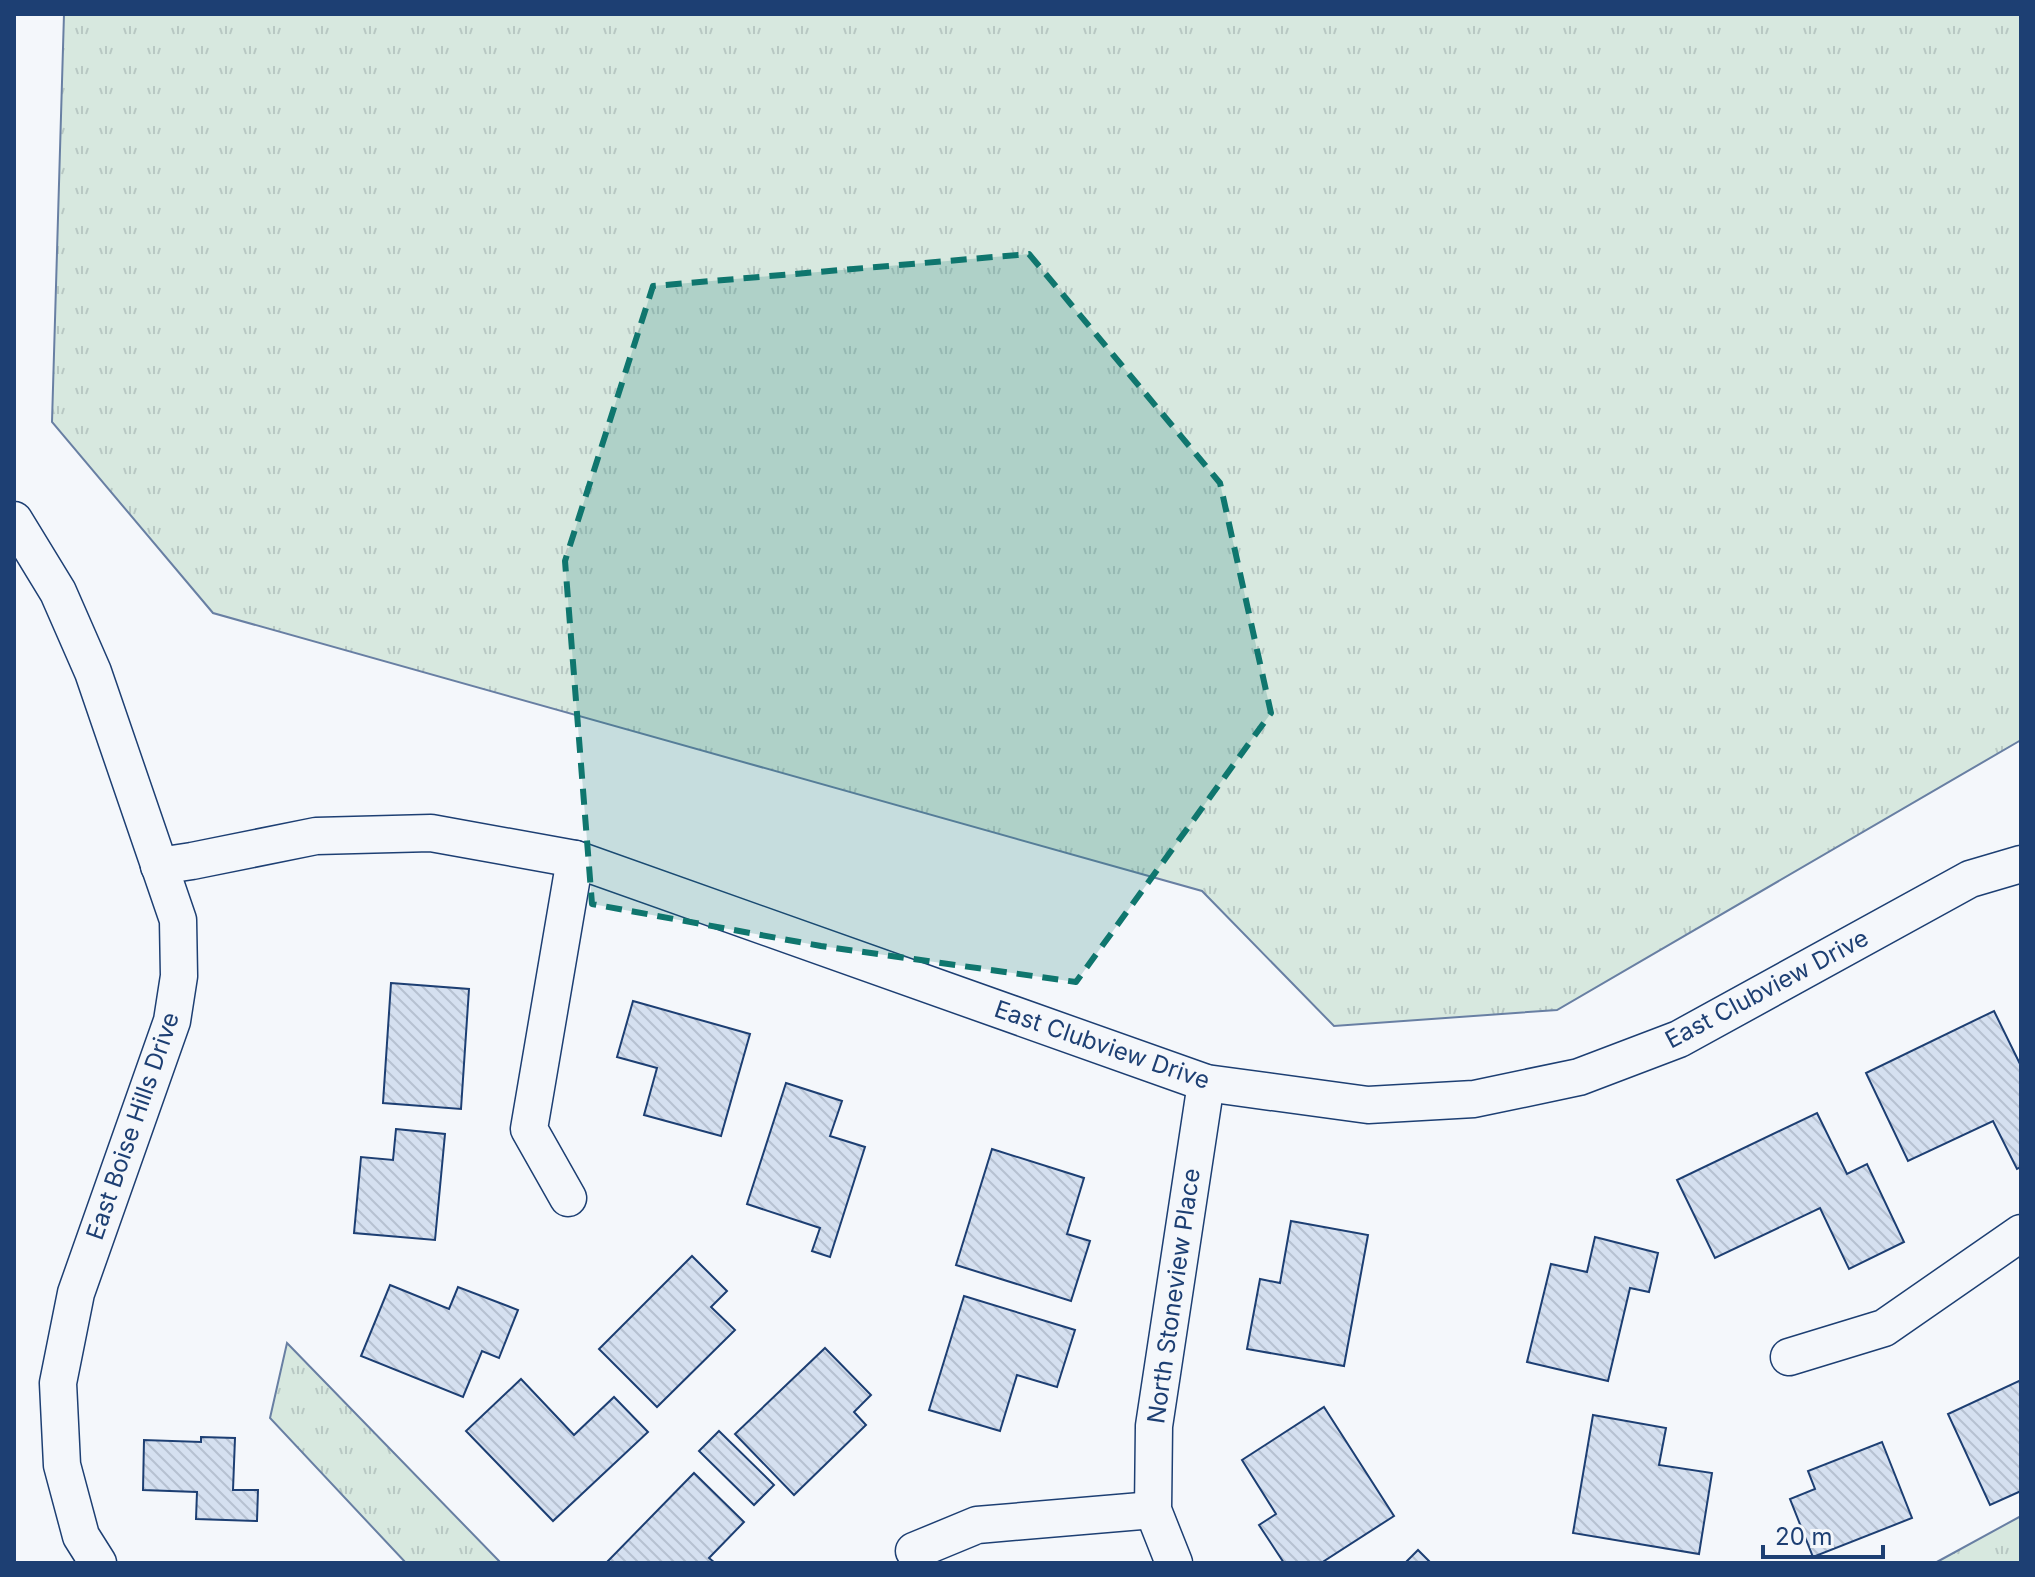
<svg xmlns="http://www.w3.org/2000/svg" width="2035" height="1577" viewBox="0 0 2035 1577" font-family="Inter,sans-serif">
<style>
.grass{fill:url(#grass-tufts);stroke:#687fa3;stroke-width:2}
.building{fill:url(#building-back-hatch);stroke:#1d3f73;stroke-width:2}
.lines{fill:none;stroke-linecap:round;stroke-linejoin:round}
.street-casing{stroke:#1d3f73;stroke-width:39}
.street{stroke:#f4f7fb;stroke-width:36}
.marked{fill:#0f766e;fill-opacity:0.2;stroke:#0f766e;stroke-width:6;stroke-dasharray:16 10;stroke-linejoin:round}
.labels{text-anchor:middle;stroke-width:6;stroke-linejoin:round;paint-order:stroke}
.street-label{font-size:24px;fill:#1d3f73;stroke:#f4f7fb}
</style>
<defs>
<pattern id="grass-tufts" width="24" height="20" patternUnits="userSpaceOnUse" patternTransform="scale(2)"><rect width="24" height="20" fill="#d7e8df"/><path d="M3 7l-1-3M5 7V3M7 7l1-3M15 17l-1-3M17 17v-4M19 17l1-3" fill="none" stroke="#b8c8c3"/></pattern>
<pattern id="building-back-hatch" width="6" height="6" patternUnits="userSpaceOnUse" patternTransform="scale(2)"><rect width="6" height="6" fill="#d5e0f0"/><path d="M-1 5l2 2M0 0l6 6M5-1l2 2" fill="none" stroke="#b6c1d1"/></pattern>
</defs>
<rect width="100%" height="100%" fill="#f4f7fb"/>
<!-- grass -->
<g class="grass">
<polygon points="64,14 2021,14 2021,740 1557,1010 1334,1026 1202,891 213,613 52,422"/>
<polygon points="287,1343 501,1563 406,1563 270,1418"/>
<polygon points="2021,1516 2021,1563 1935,1563"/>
</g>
<!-- building -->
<g class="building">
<polygon points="391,983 469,989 461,1109 383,1103"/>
<polygon points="633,1001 750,1034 721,1136 644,1115 657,1068 617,1057"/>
<polygon points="1994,1011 2021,1066 2021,1167 2017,1169 1993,1121 1908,1161 1866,1073"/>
<polygon points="786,1083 842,1101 830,1136 865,1147 830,1257 812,1251 820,1228 747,1204"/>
<polygon points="1817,1113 1847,1174 1867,1164 1904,1242 1849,1269 1820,1208 1715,1258 1677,1180"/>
<polygon points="396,1129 445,1134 435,1240 354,1233 361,1157 393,1160"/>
<polygon points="992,1149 1084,1178 1067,1234 1090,1241 1071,1301 956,1265"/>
<polygon points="1291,1221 1368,1235 1344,1366 1247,1349 1260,1279 1280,1283"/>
<polygon points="1595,1237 1658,1253 1649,1292 1630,1288 1608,1381 1527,1362 1551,1264 1587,1272"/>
<polygon points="692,1256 727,1291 711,1307 735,1330 657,1407 599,1349"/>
<polygon points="390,1285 449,1309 458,1287 518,1310 499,1358 482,1351 463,1397 361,1356"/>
<polygon points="964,1296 1075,1330 1057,1387 1017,1375 1000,1431 929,1410"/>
<polygon points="825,1348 871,1395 854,1412 866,1425 794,1495 735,1434"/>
<polygon points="521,1379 574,1435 614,1397 648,1432 553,1521 466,1431"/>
<polygon points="2021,1380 2021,1491 1990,1505 1948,1414"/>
<polygon points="1324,1407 1394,1516 1321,1563 1284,1563 1259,1525 1276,1514 1242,1460"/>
<polygon points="1593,1415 1666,1428 1659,1465 1712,1473 1699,1554 1573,1533"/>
<polygon points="719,1431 774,1485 754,1505 699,1451"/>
<polygon points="201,1437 235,1438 233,1490 258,1490 257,1521 196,1519 197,1492 143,1490 144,1440 201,1442"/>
<polygon points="1882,1442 1912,1518 1813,1557 1790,1499 1815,1489 1808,1471"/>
<polygon points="694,1473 744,1522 709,1558 715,1563 606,1563"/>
<polygon points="1418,1550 1431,1563 1405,1563"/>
</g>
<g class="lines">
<defs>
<g id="street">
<polyline points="14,520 58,592 93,672 178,920 179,976 172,1021 76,1293 58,1383 62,1465 81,1536 98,1563"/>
<polyline points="159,866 192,861 316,836 431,833 575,859 1206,1083 1368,1105 1474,1099 1579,1077 1679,1039 1970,879 2021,864"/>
<polyline points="568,1198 529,1129 575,859"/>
<polyline points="1789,1357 1884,1328 2021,1233"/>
<polyline points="914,1551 977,1525 1153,1510"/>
<polyline points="1174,1563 1153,1510 1154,1426 1206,1083"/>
</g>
</defs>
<!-- street casing -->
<use href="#street" class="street-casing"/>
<!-- street -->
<use href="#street" class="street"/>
</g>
<!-- marked area -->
<path class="marked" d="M1029 254 1220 483 1271 713 1076 982 821 946 592 904 565 561 653 286Z"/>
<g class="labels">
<!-- street labels -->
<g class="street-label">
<text transform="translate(1767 989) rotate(-28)" y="8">East Clubview Drive</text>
<text transform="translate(1102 1045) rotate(19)" y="8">East Clubview Drive</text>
<text transform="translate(133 1126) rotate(-71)" y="8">East Boise Hills Drive</text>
<text transform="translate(1174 1296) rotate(-82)" y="8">North Stoneview Place</text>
</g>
</g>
<!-- border -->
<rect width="2035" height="1577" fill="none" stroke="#1d3f73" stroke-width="32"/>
<!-- scale -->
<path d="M1763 1545v12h120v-12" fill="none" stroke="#1d3f73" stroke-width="4"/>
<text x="1775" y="1545" font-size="24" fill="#1d3f73" stroke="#f4f7fb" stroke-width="6" paint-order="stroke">20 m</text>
</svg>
